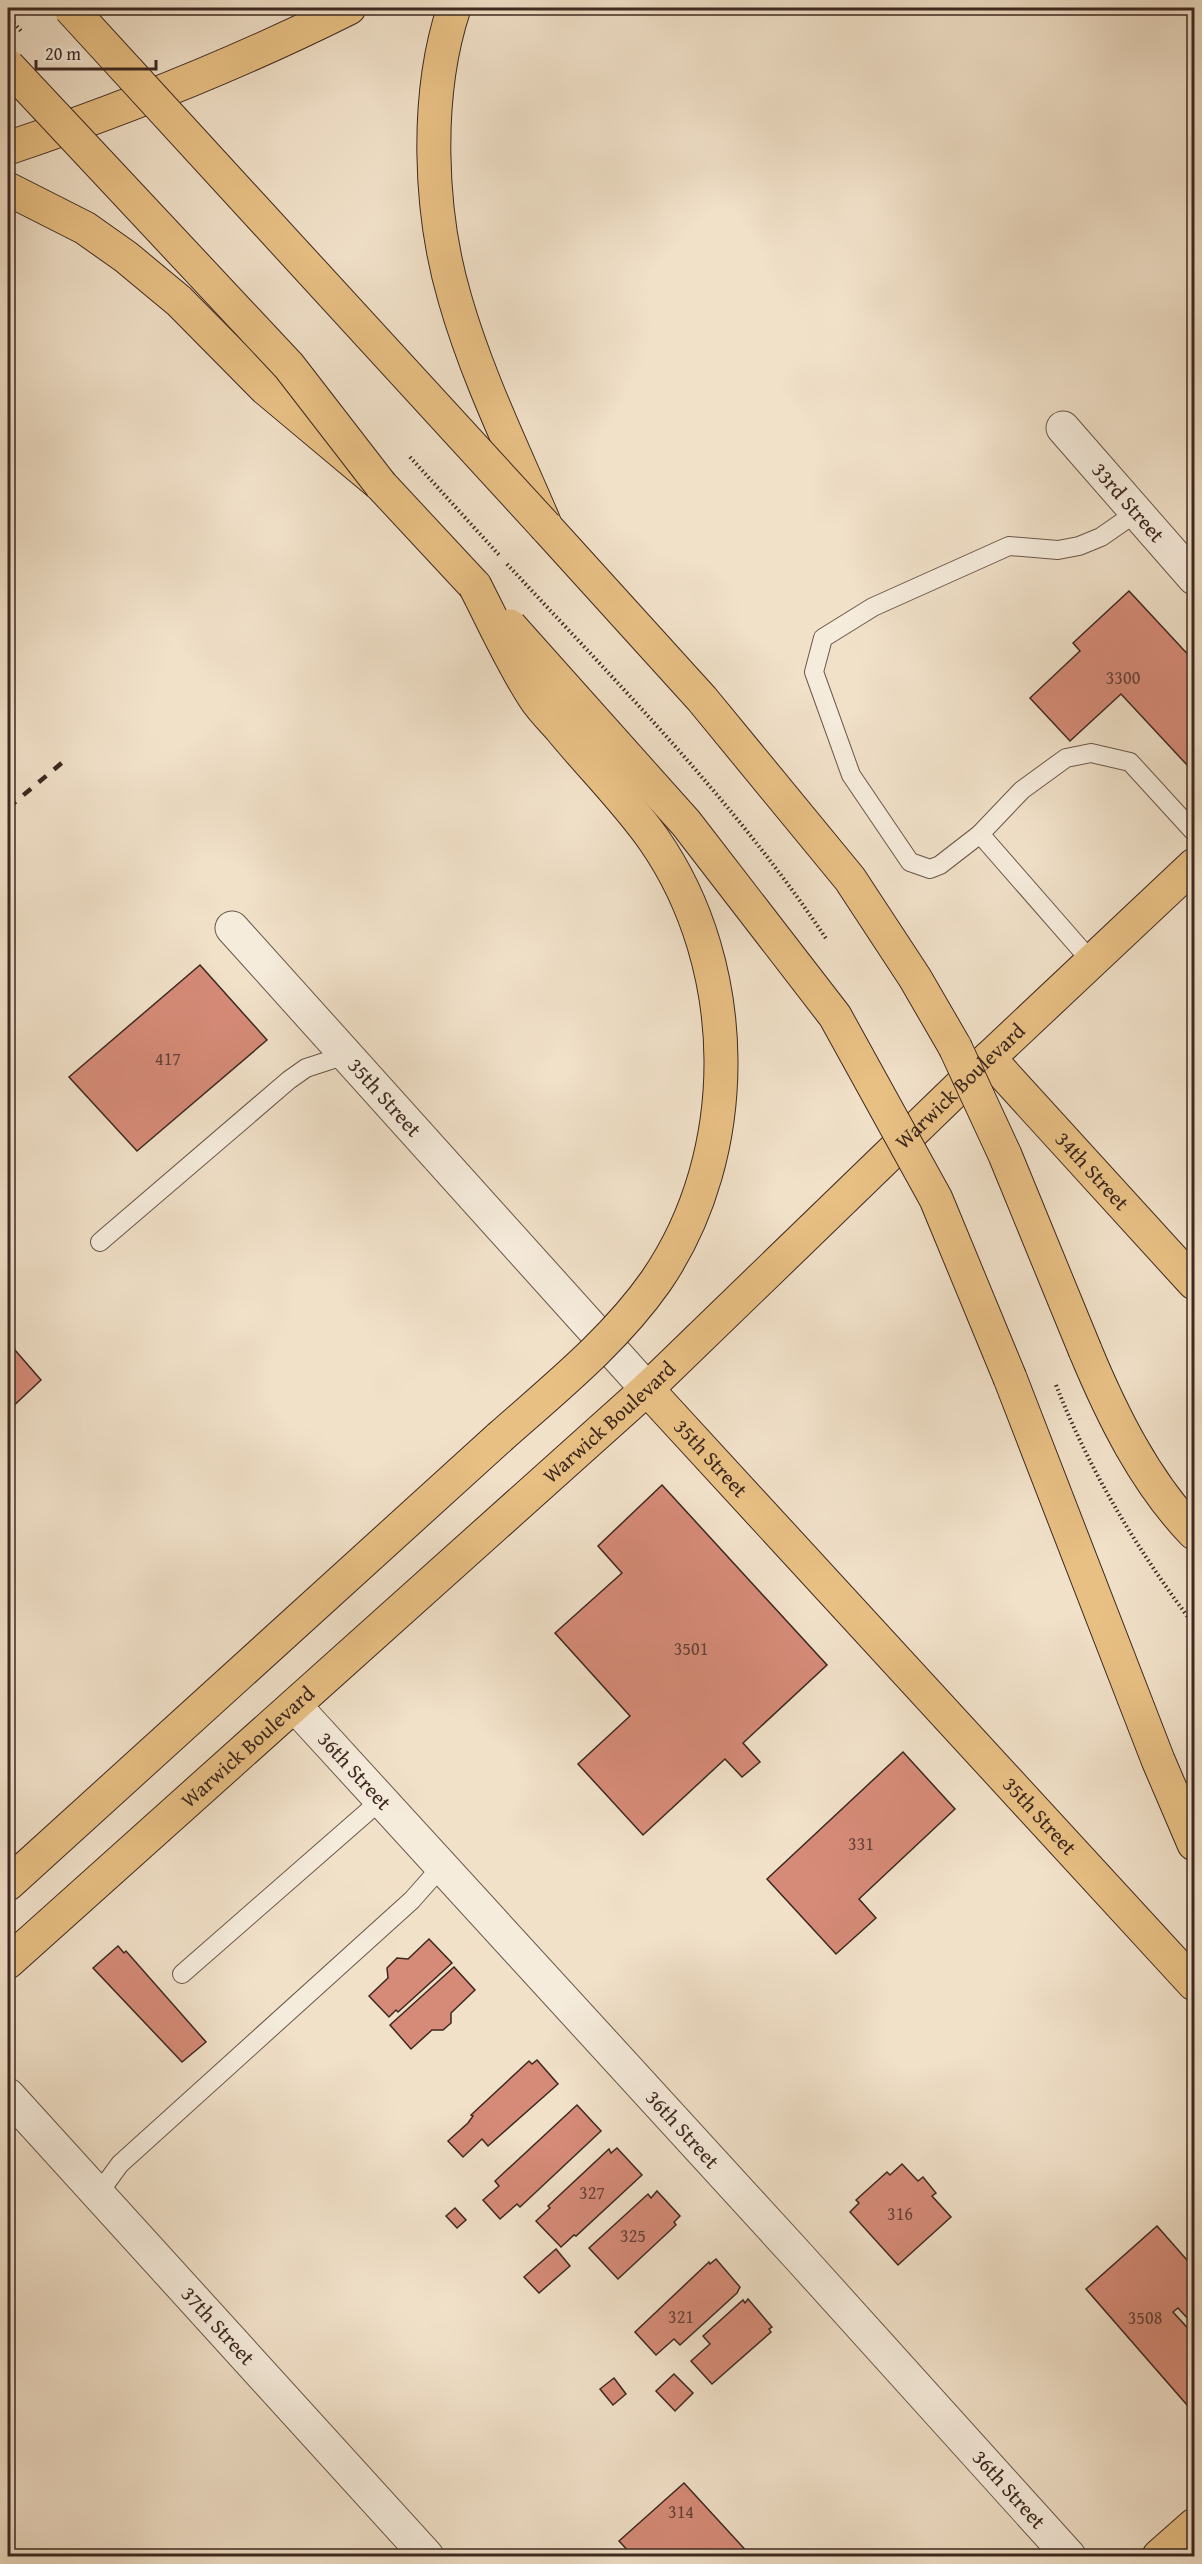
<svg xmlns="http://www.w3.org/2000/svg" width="1202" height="2564" viewBox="0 0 1202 2564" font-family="'Gentium Book Plus',serif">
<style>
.building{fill:#d68b78;stroke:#3d2820;stroke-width:1.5}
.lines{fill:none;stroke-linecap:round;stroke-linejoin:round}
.service-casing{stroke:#6a564a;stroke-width:20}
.minor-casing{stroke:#6a564a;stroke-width:35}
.primary-casing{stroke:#3d2820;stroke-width:35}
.motorway-casing{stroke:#3d2820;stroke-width:35}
.path{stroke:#3d2820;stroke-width:4;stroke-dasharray:1.5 3;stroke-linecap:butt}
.service{stroke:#f6ecdc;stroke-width:18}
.minor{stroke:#f6ecdc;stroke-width:33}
.primary{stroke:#e8c084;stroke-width:33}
.motorway{stroke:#e8c084;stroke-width:33}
.rail{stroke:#3d2820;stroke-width:4.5;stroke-dasharray:10 10;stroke-linecap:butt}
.primary-bridge-casing{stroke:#3d2820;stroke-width:35;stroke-linecap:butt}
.motorway-bridge-casing{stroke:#3d2820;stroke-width:35;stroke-linecap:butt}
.path-bridge{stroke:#3d2820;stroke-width:4;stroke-dasharray:1.5 3;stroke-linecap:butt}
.primary-bridge{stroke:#e8c084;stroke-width:33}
.motorway-bridge{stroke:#e8c084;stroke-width:33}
.labels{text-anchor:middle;stroke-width:6;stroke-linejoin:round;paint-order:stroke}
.number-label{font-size:18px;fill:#634136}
.street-label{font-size:21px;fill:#3d2820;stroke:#f6ecdc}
</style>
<rect width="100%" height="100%" fill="#f1e1c9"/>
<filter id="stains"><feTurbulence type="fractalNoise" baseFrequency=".00333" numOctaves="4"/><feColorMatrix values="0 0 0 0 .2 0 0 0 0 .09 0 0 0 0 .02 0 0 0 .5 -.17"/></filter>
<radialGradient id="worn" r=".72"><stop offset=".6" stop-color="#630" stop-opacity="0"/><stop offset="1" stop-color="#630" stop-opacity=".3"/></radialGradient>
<!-- building -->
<g class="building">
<polygon points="1129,591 1194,661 1194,760 1188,766 1121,694 1070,741 1030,698 1080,651 1073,643"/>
<polygon points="200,965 267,1040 137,1151 69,1077"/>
<polygon points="8,1342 41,1380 8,1411"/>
<polygon points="662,1485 827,1665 743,1743 760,1762 742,1777 725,1759 643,1835 578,1764 630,1716 555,1633 622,1573 598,1546"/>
<polygon points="903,1752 955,1809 859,1899 876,1918 836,1954 767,1879"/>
<polygon points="429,1939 452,1963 398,2012 396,2010 389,2017 369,1996 388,1978 387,1968 397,1958 408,1959"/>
<polygon points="118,1946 124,1953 126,1951 206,2042 182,2062 93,1968"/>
<polygon points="454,1967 475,1990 451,2013 451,2023 443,2030 432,2030 411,2049 390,2025"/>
<polygon points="537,2060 558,2084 488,2146 482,2139 463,2157 448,2141 468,2123 473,2116 471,2115 529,2061 532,2064"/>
<polygon points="577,2105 601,2131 520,2207 517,2204 500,2219 483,2200 499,2186 495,2181"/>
<polygon points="617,2148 642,2175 576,2236 574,2235 561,2247 536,2221 550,2208 548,2206 609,2149 611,2153"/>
<polygon points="902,2164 918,2181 923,2177 936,2193 932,2196 951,2217 898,2265 850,2212 859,2203 856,2200 887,2172 890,2175"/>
<polygon points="657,2191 680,2216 674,2222 676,2225 618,2279 589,2248 648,2194 651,2198"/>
<polygon points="455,2208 466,2220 457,2228 446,2216"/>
<polygon points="1157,2226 1194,2268 1194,2315 1189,2320 1178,2308 1173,2312 1194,2335 1192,2344 1194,2346 1194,2413 1086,2289"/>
<polygon points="556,2249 570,2266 539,2293 524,2277"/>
<polygon points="716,2259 740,2287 737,2293 680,2345 674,2339 656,2355 635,2332 709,2262 710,2264"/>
<polygon points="748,2299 772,2327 769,2329 771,2332 712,2384 691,2361 710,2344 703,2336 743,2300 745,2303"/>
<polygon points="674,2374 693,2393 675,2411 656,2391"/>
<polygon points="614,2378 626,2394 613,2405 600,2389"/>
<polygon points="684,2483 751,2556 633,2556 619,2541"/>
</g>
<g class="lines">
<defs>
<g id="service">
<polyline points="980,834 940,865 930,869 910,862 851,775 814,672 823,638 873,607 1009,546 1058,550 1079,546 1101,537 1137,512"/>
<polyline points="1091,961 980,834 1022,790 1066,758 1091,753 1130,762 1194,832"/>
<polyline points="100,1242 289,1080 306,1068 346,1055"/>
<polyline points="182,1974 381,1800"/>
<polyline points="98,2194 120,2164 412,1900 442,1866"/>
</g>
<g id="minor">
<path id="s1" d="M1063 428 1194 578"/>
<path id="s2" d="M232 928 647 1389"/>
<path id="s3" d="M295 1706 800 2258 1069 2556"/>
<path id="s4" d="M8 2095 427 2556"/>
</g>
<g id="primary">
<polyline points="8,189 85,228 126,257 179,301 265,388 381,485 475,586"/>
<polyline points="546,527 702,699 850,879 915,978 955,1047"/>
<path id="s5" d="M989 1058 1194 1283"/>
<path d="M1085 1350C1112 1415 1145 1482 1194 1533"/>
<polyline points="1010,1378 1158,1760 1194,1844"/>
<path id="s6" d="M647 1389 1194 1984"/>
<polyline points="8,1884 500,1437"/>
<path id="s7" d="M8 1962 647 1389 989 1058 1194 865"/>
<polyline points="1159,2556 1194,2525"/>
</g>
<g id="motorway">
<path d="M454 8C425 95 429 211 455 299 477 376 513 449 544 522"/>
<path d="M8 148C124 109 239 63 349 8"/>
</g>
</defs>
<!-- service casing -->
<use href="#service" class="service-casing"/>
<!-- minor casing -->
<use href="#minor" class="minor-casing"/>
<!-- primary casing -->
<use href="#primary" class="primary-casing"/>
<!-- motorway casing -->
<use href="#motorway" class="motorway-casing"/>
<!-- path -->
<path class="path" d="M1056 1385C1090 1472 1138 1551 1194 1625"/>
<!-- service -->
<use href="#service" class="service"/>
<!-- minor -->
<use href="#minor" class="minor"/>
<!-- primary -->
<use href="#primary" class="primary"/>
<!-- motorway -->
<use href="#motorway" class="motorway"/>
<!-- rail -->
<polyline class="rail" points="8,808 64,761"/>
<defs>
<g id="primary-bridge">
<polyline points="70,8 546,527"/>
<path d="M475 586C494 623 512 663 534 697 541 708 551 718 560 728 591 766 626 800 654 840 742 967 744 1153 656 1281 614 1341 554 1389 500 1437"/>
<polyline points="510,626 686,823 835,1016 936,1199 1010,1378"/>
<polyline points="955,1047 1005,1155 1085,1350"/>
</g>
<polyline id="motorway-bridge" points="8,66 289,366 381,485"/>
</defs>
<!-- primary-bridge casing -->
<use href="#primary-bridge" class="primary-bridge-casing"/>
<!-- motorway-bridge casing -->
<use href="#motorway-bridge" class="motorway-bridge-casing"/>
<!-- path-bridge -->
<g class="path-bridge">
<polyline points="8,16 21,31"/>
<polyline points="410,457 500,556"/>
<path d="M507 564C618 684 736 803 827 940"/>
</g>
<!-- primary-bridge -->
<use href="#primary-bridge" class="primary-bridge"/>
<!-- motorway-bridge -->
<use href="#motorway-bridge" class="motorway-bridge"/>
</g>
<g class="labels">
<!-- number labels -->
<g class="number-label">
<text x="1123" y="684">3300</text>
<text x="168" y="1065">417</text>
<text x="691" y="1655">3501</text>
<text x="861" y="1850">331</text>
<text x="592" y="2199">327</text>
<text x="900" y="2220">316</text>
<text x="633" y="2242">325</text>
<text x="681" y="2323">321</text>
<text x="1145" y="2324">3508</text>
<text x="681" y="2518">314</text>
</g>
<!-- street labels -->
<g class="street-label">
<text dy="7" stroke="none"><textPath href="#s1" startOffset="99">33rd Street</textPath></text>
<text dy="7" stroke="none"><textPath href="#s7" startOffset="1294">Warwick Boulevard</textPath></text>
<text dy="7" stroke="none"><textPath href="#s2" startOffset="228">35th Street</textPath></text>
<text dy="7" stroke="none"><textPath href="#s5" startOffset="153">34th Street</textPath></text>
<text dy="7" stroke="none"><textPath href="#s7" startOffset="808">Warwick Boulevard</textPath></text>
<text dy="7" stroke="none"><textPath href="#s6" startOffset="94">35th Street</textPath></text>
<text dy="7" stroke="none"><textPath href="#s7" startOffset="322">Warwick Boulevard</textPath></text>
<text dy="7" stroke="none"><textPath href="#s3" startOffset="88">36th Street</textPath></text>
<text dy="7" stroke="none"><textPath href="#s6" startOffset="580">35th Street</textPath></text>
<text dy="7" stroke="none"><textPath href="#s3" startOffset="574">36th Street</textPath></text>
<text dy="7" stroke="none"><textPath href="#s4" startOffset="312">37th Street</textPath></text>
<text dy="7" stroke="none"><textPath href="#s3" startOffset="1060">36th Street</textPath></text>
</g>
</g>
<!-- margin -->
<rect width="1202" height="2564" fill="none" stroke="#f1e1c9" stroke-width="30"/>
<rect x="9" y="9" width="1184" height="2546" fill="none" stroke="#3d2820" stroke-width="3"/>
<rect x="15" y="15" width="1172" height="2534" fill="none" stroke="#3d2820" stroke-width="1.5"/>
<!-- scale -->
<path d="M36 60v9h120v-9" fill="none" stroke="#3d2820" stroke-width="3"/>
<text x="45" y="60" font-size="18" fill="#3d2820" stroke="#f6ecdc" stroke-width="4.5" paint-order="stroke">20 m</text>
<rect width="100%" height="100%" filter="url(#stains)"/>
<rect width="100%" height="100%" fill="url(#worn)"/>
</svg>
